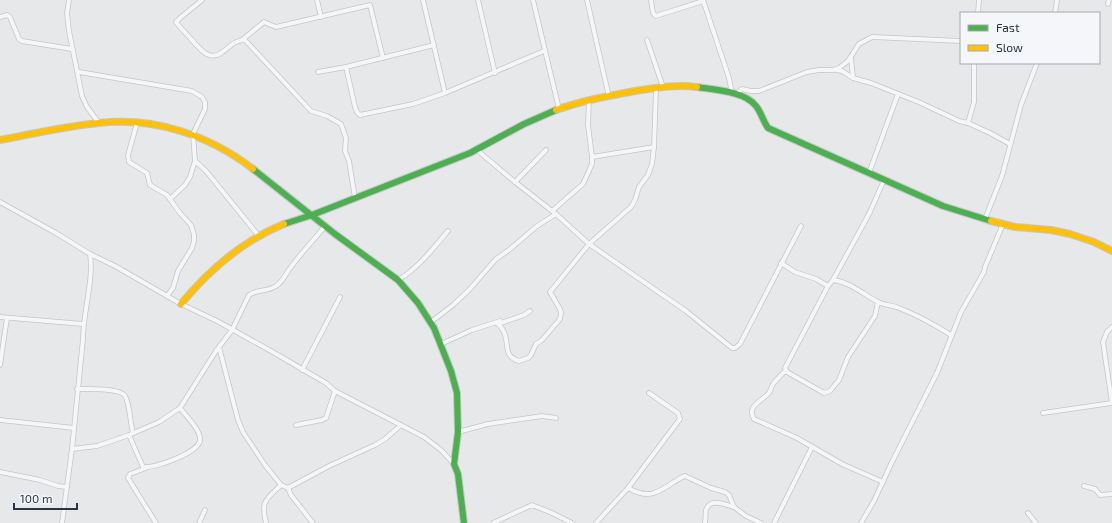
<svg xmlns="http://www.w3.org/2000/svg" width="1112" height="523" viewBox="0 0 1112 523" font-family="'Exo 2',sans-serif">
<style>
.lines{fill:none;stroke-linecap:round;stroke-linejoin:round}
.street-casing{stroke:#c4c6c8;stroke-width:5.5}
.fast-casing{stroke:#c4c6c8;stroke-width:8}
.slow-casing{stroke:#c4c6c8;stroke-width:8}
.street{stroke:#f5f6f7;stroke-width:4}
.fast{stroke:#4caf50;stroke-width:6}
.slow{stroke:#ffc107;stroke-width:6}
</style>
<rect width="100%" height="100%" fill="#e6e8ea"/>
<g class="lines">
<defs>
<g id="street">
<polyline points="69,0 67,13 69,31 82,96 87,107 99,123"/>
<path d="M202 0 180 18 176 22C181 29 186 33 191 39 199 47 208 62 221 53 230 47 234 40 245 40L311 111 327 116 341 124 346 138 345 151 349 161 355 198"/>
<polyline points="317,0 321,17"/>
<polyline points="423,0 445,93"/>
<polyline points="478,0 495,73"/>
<polyline points="533,0 559,109"/>
<polyline points="587,0 609,97"/>
<polyline points="651,0 653,13 656,16 703,1"/>
<polyline points="703,0 729,78 732,93"/>
<polyline points="1108,4 1109,0"/>
<polyline points="978,13 979,0"/>
<polyline points="1055,13 1057,0"/>
<polyline points="0,17 7,15 10,17 19,39 22,41 72,49"/>
<polyline points="242,40 264,22 276,27 370,5 383,58"/>
<polyline points="647,40 663,87"/>
<polyline points="851,58 853,78"/>
<polyline points="346,67 355,107 357,112 360,115 413,104 445,93 544,51"/>
<polyline points="836,70 842,71 853,78 871,83 921,103 959,121 968,123 990,133 1010,144"/>
<polyline points="79,72 192,91 202,97 205,102 205,109 193,134 195,161 190,177 185,185 170,199"/>
<polyline points="318,72 346,67 434,45"/>
<polyline points="736,94 742,89 751,91 759,91 807,72 819,70 833,70 839,68 848,61 859,44 872,37 961,41"/>
<polyline points="137,123 128,155 129,162 147,173 150,185 167,195 180,213 191,225 194,235 194,241 192,248 178,271 173,288 167,296"/>
<polyline points="968,123 974,102 974,63"/>
<polyline points="477,150 515,182 556,214 589,244 686,311 732,348 735,348 740,344 801,226"/>
<polyline points="592,157 654,147"/>
<polyline points="195,161 206,171 258,235"/>
<polyline points="869,173 898,94"/>
<polyline points="515,182 546,150"/>
<polyline points="0,202 56,233 90,254 115,266 181,304 217,321 271,351 326,383 335,391 424,437 441,450 454,464"/>
<polyline points="552,211 583,184 592,164 592,157 588,125 589,100"/>
<polyline points="985,219 1002,176 1021,105 1037,63"/>
<path d="M781 263 795 272 816 279 828 286 833 280C850 282 863 294 878 302 884 305 892 305 899 308 917 315 935 325 951 335"/>
<path d="M398 280C418 268 433 249 448 231"/>
<polyline points="833,280 869,214 884,180"/>
<polyline points="828,286 785,368 787,372 824,393 830,391 839,380 848,357 875,316 878,302"/>
<polyline points="0,317 83,324"/>
<polyline points="431,322 453,305 469,290 496,259 509,250 537,226 556,214"/>
<path d="M498 324C501 327 504 331 505 335 509 345 503 356 519 361L528 358 531 355 536 344 542 340 560 319 561 313 560 309 550 292 589 244 631 207 635 200 639 187 648 175 652 164 654 147 656 89"/>
<polyline points="1112,327 1107,332 1103,342 1112,403"/>
<polyline points="441,344 472,330 500,321 498,324 524,315 530,311"/>
<polyline points="219,347 238,420 243,432 265,465 281,485 288,488 291,495 313,523"/>
<polyline points="0,365 7,318"/>
<polyline points="302,370 340,297"/>
<path d="M787 372H784C780 376 776 380 773 384 771 387 771 390 769 393 762 401 746 406 754 419L797 438 842 464 883 482"/>
<path d="M77 389C87 389 121 388 125 396 130 404 130 423 133 433"/>
<polyline points="1043,413 1112,403"/>
<polyline points="0,420 74,428"/>
<polyline points="296,425 322,420 326,418 335,391"/>
<polyline points="458,432 488,424 542,416 556,418"/>
<path d="M129 435 143 467C153 469 199 453 200 440 201 430 186 416 180 408"/>
<path d="M72 449 97 446 129 435 159 422 180 408 216 351 232 330 249 295C257 289 268 292 276 286 284 281 285 274 291 267 301 253 314 240 325 226"/>
<polyline points="146,468 130,474 128,478 156,523"/>
<polyline points="0,472 40,480 58,486 67,487"/>
<polyline points="1084,486 1095,489 1100,495 1112,494"/>
<polyline points="288,488 329,466 375,445 385,439 401,425"/>
<path d="M628 488C648 499 656 494 674 482 678 480 681 477 685 476L711 488 725 492 729 495 734 507 746 516 761 523"/>
<polyline points="1028,513 1036,523"/>
<path d="M62 523 72 449 83 339C83 311 94 281 90 254"/>
<polyline points="199,523 205,510"/>
<path d="M266 523C261 500 265 501 281 485"/>
<polyline points="493,523 532,505 552,513 572,523"/>
<polyline points="596,523 628,488 680,419 678,413 649,393"/>
<path d="M705 523C706 519 705 514 706 510 710 497 726 505 734 507"/>
<polyline points="774,523 812,447"/>
<polyline points="861,523 874,501 891,464 937,373 961,312 984,272 985,267 1003,224"/>
</g>
<g id="fast">
<path d="M697 87C714 90 745 91 756 106 761 112 763 121 768 128L943 206 991 221"/>
<polyline points="253,169 335,234 398,280 418,303 434,328 451,371 457,393 458,432 454,464 458,474 464,523"/>
<polyline points="284,224 312,215 470,153 524,124 556,110"/>
</g>
<g id="slow">
<path d="M556 110C581 101 608 96 635 91 655 88 676 84 697 87"/>
<path d="M0 140C33 134 66 126 99 123 155 117 209 135 253 169"/>
<polyline points="991,221 1015,227 1051,230 1070,234 1094,242 1112,251"/>
<path d="M181 304C209 270 242 241 284 224"/>
</g>
</defs>
<!-- street casing -->
<use href="#street" class="street-casing"/>
<!-- fast casing -->
<use href="#fast" class="fast-casing"/>
<!-- slow casing -->
<use href="#slow" class="slow-casing"/>
<!-- street -->
<use href="#street" class="street"/>
<!-- fast -->
<use href="#fast" class="fast"/>
<!-- slow -->
<use href="#slow" class="slow"/>
</g>
<!-- legend -->
<rect x="960" y="12" width="140" height="52" fill="#f4f6f9" stroke="#a4a8b1"/>
<rect x="968" y="25" width="20" height="6" fill="#4caf50" stroke="#a4a8b1"/>
<text x="996" y="32" font-size="12" fill="#2b3445">Fast</text>
<rect x="968" y="45" width="20" height="6" fill="#ffc107" stroke="#a4a8b1"/>
<text x="996" y="52" font-size="12" fill="#2b3445">Slow</text>
<!-- scale -->
<path d="M14 503v6h63v-6" fill="none" stroke="#2b3445" stroke-width="2"/>
<text x="20" y="503" font-size="12" fill="#2b3445" stroke="#f4f6f9" stroke-width="3" paint-order="stroke">100 m</text>
</svg>
